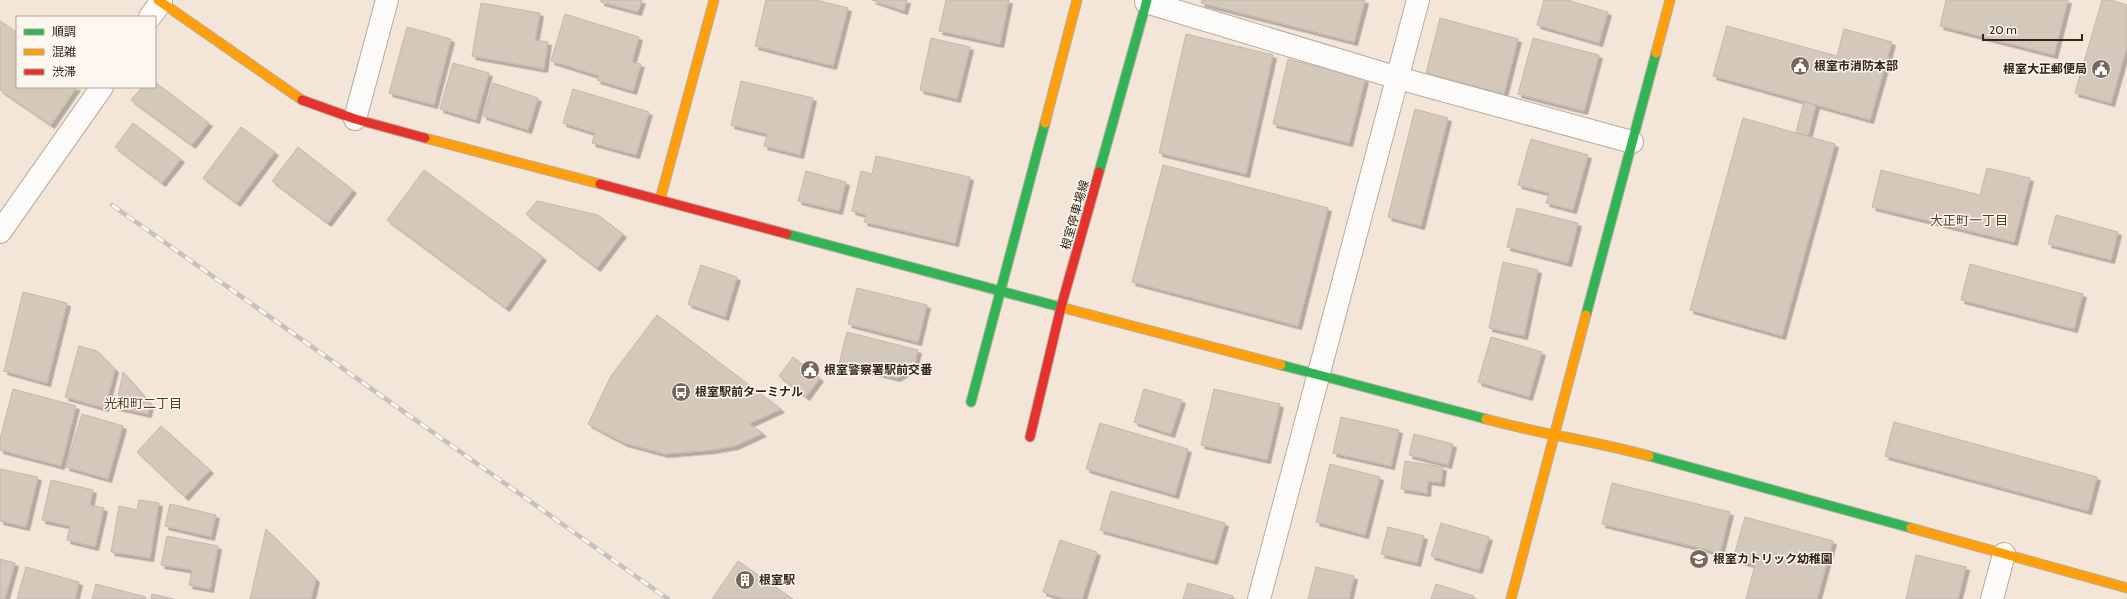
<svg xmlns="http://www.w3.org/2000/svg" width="2127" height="599" viewBox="0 0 2127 599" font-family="Cabin,'Noto Sans JP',sans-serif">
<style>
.building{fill:#d4c8bb;stroke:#c4b8ad;filter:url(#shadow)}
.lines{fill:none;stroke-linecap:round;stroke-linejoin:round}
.street-casing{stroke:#b7ac9f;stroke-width:24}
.fast-casing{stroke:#b7ac9f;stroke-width:11}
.slow-casing{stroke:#b7ac9f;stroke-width:11}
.jam-casing{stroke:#b7ac9f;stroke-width:11}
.street{stroke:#fdfbf9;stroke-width:22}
.fast{stroke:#30b455;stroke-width:9}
.slow{stroke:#ff9f0a;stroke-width:9}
.jam{stroke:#e5322d;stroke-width:9}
.rail-casing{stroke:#c4c1be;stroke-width:4.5}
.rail{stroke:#fdf7f0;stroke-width:3;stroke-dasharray:9;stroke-linecap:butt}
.labels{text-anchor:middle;stroke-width:3;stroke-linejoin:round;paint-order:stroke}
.poi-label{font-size:12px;font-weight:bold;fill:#2f2518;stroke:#fdf7f0;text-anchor:start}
.street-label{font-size:12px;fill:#2f2518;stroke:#fdf7f0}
.neighbourhood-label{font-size:13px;fill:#574023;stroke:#fdf7f0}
</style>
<defs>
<filter id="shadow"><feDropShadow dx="3.5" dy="3.5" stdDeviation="0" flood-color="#0004"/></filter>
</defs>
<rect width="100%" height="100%" fill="#f3e5d7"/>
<!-- building -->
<g class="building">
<polygon points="601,0 642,0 638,12 601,2"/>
<polygon points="766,0 816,0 848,8 833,66 755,46"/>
<polygon points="872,0 907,0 904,11"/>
<polygon points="946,0 1009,0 1000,44 939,31"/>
<polygon points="1202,0 1365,0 1354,42 1201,3"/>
<polygon points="1544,0 1567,0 1608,12 1599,43 1537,25"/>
<polygon points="1946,0 2068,0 2054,55 1940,26"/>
<polygon points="2102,0 2111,0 2127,5 2127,46 2111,103 2075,93"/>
<polygon points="481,3 540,13 535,40 548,42 544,69 472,56"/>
<polygon points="565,14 639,37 632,62 641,64 633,91 597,80 599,76 551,61"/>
<polygon points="1440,18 1518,39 1504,94 1426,73"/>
<polygon points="0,21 17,32 17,87 77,87 51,125 0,90"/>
<polygon points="1727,26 1837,56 1844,29 1892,42 1870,120 1713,76"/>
<polygon points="407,27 451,39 434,105 389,93"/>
<polygon points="1186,34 1273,55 1246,174 1159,153"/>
<polygon points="931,38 970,47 957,99 920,90"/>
<polygon points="1533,38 1599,55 1584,111 1518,94"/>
<polygon points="1288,59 1365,79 1349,143 1273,124"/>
<polygon points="453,63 489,73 476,120 440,109"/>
<polygon points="741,81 813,98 800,155 764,146 767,134 731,125"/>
<polygon points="155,82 209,123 192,145 131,100 142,87 155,87"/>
<polygon points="493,83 538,98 528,130 483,116"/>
<polygon points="573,89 649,112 636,155 592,143 595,133 563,123"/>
<polygon points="1804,102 1816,105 1808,136 1796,132"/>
<polygon points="1415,109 1448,118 1421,226 1388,217"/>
<polygon points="1743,118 1835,144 1782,336 1690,310"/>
<polygon points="133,123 181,159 162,183 115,147"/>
<polygon points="241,127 275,152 237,203 203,178"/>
<polygon points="1531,139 1588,155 1573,210 1546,203 1549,193 1518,185"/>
<polygon points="298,147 353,190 328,223 272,181"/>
<polygon points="876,156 970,177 955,243 864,222 866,215 852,211 861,171 872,174"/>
<polygon points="1163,165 1328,208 1298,326 1132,282"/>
<polygon points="1987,168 2030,178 2014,242 1872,207 1881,170 1980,195"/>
<polygon points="424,170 543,257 506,308 387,220"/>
<polygon points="806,171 846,182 839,211 798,201"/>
<polygon points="537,201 598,215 623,234 597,268 526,214"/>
<polygon points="1517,208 1578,223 1568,263 1507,247"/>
<polygon points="2056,215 2118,232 2111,260 2048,244"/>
<polygon points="1503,262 1538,270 1524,336 1489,328"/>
<polygon points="1970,264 2083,294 2074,329 1961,300"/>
<polygon points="701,265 737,277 725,317 688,304"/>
<polygon points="857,288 927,305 918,342 848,324"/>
<polygon points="23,292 67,303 47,383 4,371"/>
<polygon points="657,315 781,409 749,424 763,433 735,446 712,450 665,454 624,443 588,424 611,376"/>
<polygon points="847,332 918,350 914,367 897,378 839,364"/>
<polygon points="1491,337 1542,352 1529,397 1478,382"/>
<polygon points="79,346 97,351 115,369 105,408 65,397"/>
<polygon points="793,357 820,378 806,397 779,376"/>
<polygon points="123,372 150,403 148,414 116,407"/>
<polygon points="13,389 76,406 61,466 0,450 0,439"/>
<polygon points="1144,389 1182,400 1171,434 1134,422"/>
<polygon points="1214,389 1280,404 1267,460 1201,445"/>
<polygon points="82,414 123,426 108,479 66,467"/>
<polygon points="1341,417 1399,430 1391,466 1333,453"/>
<polygon points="1894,422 2097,477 2088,511 1885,456"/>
<polygon points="1100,423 1188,449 1175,495 1086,469"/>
<polygon points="161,426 210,470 185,497 137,452"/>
<polygon points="1414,434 1453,444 1448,465 1409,455"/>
<polygon points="1405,461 1443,467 1441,483 1428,481 1427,493 1401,489"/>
<polygon points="1330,464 1380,477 1365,535 1316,522"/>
<polygon points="0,469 38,477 26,527 0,521"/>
<polygon points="51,480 93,490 90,505 104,508 95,547 67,540 70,526 42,520"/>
<polygon points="1612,483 1730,512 1720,553 1602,524"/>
<polygon points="1111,491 1225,523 1214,561 1100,530"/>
<polygon points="139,500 159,503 150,558 111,552 119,506 137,510"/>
<polygon points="170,504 216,515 211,537 165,526"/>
<polygon points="1745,517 1833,541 1817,599 1746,599 1755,565 1733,559"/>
<polygon points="1441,523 1489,537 1479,570 1431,556"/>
<polygon points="1388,527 1424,536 1417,563 1381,554"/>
<polygon points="266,529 316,579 311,599 250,599"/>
<polygon points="167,536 218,546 210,589 189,585 192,570 161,565"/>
<polygon points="1060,540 1097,552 1082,599 1064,599 1043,592"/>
<polygon points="1916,555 1966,567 1958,599 1906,599"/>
<polygon points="0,559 15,563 5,599 0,599"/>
<polygon points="738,561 793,599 712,599"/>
<polygon points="26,567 79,582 75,599 17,599"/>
<polygon points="1316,567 1354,576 1349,599 1308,599"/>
<polygon points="1188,583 1233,596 1232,599 1183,599"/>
<polygon points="96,584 146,597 145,599 92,599"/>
<polygon points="1436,584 1474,596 1473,599 1431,599"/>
<polygon points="152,594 174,599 151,599"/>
</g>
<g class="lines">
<defs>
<g id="street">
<polyline points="1146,2 1398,78 1632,142"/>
<polyline points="150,17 161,2"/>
<polyline points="355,119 387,0"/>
<polyline points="0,232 102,87"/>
<polyline points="1259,599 1418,0"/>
<polyline points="1992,599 2004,554"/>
</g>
<g id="fast">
<polyline points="1099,172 1147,0"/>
<polyline points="787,234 1064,308"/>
<polyline points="1586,315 1656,53"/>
<polyline points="1281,365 1486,419"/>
<polyline points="971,402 1045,123"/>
<polyline points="1649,456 1911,528"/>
</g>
<g id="slow">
<polyline points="158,0 302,100"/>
<polyline points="1656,53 1670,0"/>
<polyline points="1045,123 1077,0"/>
<polyline points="425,138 600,184"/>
<polyline points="660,200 714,0"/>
<polyline points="1064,308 1281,365"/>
<path d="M1486 419C1540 434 1595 441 1649 456"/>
<polyline points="1911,528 2127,588"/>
<polyline points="1511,599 1586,315"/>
</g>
<g id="jam">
<polyline points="302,100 355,119 425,138"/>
<polyline points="600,184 787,234"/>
<polyline points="1030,437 1061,307 1099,172"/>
</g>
</defs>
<!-- street casing -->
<use href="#street" class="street-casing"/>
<!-- fast casing -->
<use href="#fast" class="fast-casing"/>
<!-- slow casing -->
<use href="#slow" class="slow-casing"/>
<!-- jam casing -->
<use href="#jam" class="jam-casing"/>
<!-- street -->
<use href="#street" class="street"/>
<!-- fast -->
<use href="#fast" class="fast"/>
<!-- slow -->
<use href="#slow" class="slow"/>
<!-- jam -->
<use href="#jam" class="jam"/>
<defs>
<polyline id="rail" points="112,205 668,599"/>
</defs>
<!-- rail casing -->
<use href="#rail" class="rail-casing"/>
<!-- rail -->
<use href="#rail" class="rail"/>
</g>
<!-- icons -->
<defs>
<symbol id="civic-disc" viewBox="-11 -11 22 22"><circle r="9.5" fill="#74685b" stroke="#fdf7f0"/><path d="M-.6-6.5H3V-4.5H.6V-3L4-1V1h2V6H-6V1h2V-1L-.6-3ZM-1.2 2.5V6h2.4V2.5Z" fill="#fff"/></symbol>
<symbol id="bus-disc" viewBox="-11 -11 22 22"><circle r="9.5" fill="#74685b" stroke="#fdf7f0"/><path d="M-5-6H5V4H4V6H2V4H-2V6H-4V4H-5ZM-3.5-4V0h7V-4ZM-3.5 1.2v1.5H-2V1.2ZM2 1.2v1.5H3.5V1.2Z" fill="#fff"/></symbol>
<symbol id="school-disc" viewBox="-11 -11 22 22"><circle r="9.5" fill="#74685b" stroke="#fdf7f0"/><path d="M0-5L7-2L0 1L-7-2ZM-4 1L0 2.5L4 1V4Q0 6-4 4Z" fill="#fff"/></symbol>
<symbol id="building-disc" viewBox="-11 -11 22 22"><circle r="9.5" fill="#74685b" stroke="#fdf7f0"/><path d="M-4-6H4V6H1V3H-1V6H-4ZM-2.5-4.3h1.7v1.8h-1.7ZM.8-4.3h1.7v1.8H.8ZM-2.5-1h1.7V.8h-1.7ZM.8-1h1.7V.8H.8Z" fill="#fff"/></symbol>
</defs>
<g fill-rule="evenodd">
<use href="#civic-disc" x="1789" y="55" width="22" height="22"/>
<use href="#civic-disc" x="2090" y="58" width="22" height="22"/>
<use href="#civic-disc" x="799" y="359" width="22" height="22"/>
<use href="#bus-disc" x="670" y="381" width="22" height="22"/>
<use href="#school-disc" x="1688" y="548" width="22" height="22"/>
<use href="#building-disc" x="734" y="569" width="22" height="22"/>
</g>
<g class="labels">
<!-- poi labels -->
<g class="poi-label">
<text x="1814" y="70">根室市消防本部</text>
<text x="2087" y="73" text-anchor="end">根室大正郵便局</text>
<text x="824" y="374">根室警察署駅前交番</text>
<text x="695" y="396">根室駅前ターミナル</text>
<text x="1713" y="563">根室カトリック幼稚園</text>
<text x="759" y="584">根室駅</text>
</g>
<!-- street labels -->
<g class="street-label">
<text transform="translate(1075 215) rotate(-74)" y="4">根室停車場線</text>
</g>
<!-- neighbourhood labels -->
<g class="neighbourhood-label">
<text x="1969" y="225">大正町一丁目</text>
<text x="143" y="408">光和町二丁目</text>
</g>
</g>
<!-- legend -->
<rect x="16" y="16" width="140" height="72" fill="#fdf7f0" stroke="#aba39a"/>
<rect x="24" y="29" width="20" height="6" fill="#30b455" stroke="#aba39a"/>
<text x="52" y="36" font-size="12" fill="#2f2518">順調</text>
<rect x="24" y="49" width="20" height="6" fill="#ff9f0a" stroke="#aba39a"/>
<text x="52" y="56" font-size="12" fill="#2f2518">混雑</text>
<rect x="24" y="69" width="20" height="6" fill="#e5322d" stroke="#aba39a"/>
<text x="52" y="76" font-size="12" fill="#2f2518">渋滞</text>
<!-- scale -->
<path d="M1983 34v6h99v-6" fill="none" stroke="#2f2518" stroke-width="2"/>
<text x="1989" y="34" font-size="12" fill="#2f2518" stroke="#fdf7f0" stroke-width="3" paint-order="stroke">20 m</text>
</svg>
